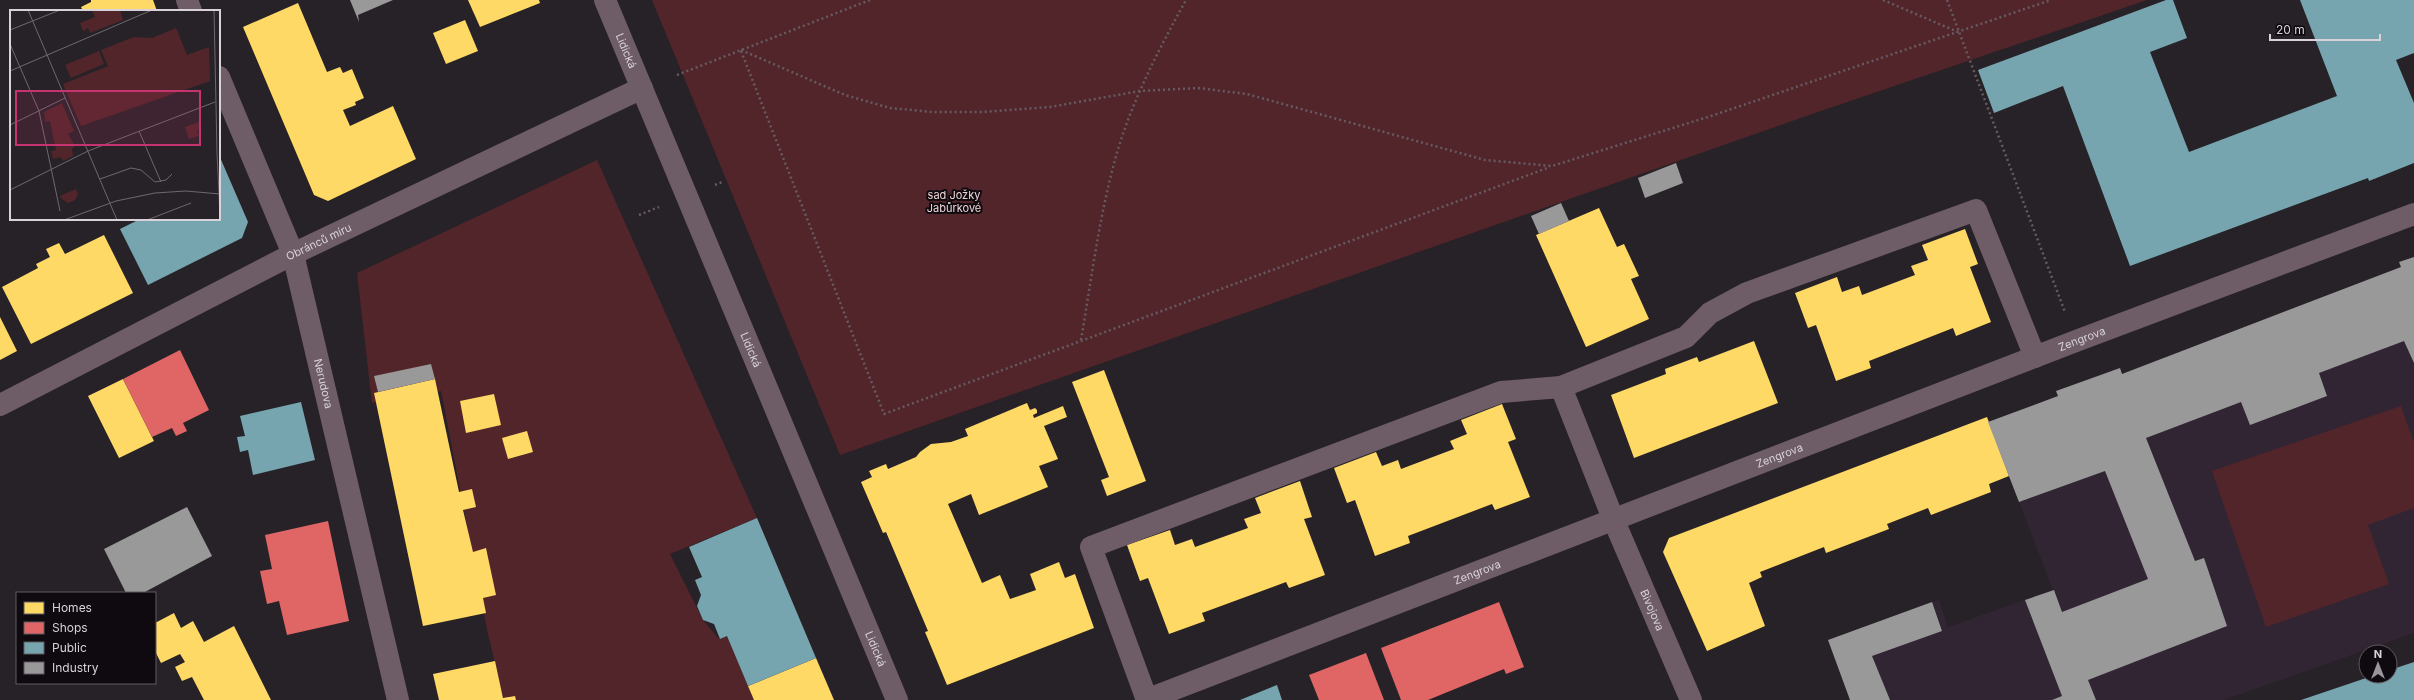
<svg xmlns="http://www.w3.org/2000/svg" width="2414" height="700" viewBox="0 0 2414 700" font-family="Inter,sans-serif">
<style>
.built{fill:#312533}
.green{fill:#52252a}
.homes{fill:#ffd966}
.shops{fill:#e06666}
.public{fill:#76a5af}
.industry{fill:#999}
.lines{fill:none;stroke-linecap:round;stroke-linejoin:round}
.path{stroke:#665b62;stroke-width:2.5;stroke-dasharray:2 3;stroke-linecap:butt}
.minor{stroke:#6e5d66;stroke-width:22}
.labels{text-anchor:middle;stroke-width:4;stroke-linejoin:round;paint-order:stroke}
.street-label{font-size:11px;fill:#d9d2da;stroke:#0f0a0f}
.park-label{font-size:11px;fill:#f0d5d6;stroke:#0f0a0f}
.inset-road{fill:none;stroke:#6e686f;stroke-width:1}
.view{fill:#c5346e;fill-opacity:0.15;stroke:#c5346e;stroke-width:2}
.inset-edge{fill:none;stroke:#d9d2da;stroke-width:2}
</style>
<rect width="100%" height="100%" fill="#272227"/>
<!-- built -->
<polygon class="built" points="2414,257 2414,633 2224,700 1850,700 1828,640 1939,600 1948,627 2053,590 1988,422 2058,397 2056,391 2120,368 2122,374 2401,267 2399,262"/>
<!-- green -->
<g class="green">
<polygon points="652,0 2147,0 1809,115 840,455"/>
<polygon points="597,160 757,518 670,554 703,620 719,639 727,636 754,700 504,700 488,634 441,391 372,403 357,273"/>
<polygon points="2401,406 2414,443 2414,508 2368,525 2389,584 2266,627 2212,471"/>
</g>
<!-- homes -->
<g class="homes">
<polygon points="91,0 153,0 157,11 83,11 81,7 91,2"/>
<polygon points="468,0 539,0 540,3 480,27"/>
<polygon points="298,3 327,72 340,67 343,73 352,69 364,98 355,102 356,105 343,110 350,126 393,106 416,159 328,201 314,195 243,27"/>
<polygon points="465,20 478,51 446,64 433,33"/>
<polygon points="1599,208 1617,247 1624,244 1639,276 1631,279 1649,319 1586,347 1536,235"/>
<polygon points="1965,229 1978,264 1970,267 1991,322 1956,336 1953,328 1869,361 1871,368 1836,381 1816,325 1808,328 1795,293 1837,277 1842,292 1859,286 1862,295 1915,275 1911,266 1928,260 1922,245"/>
<polygon points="104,235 133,293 31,344 2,287 38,268 36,264 50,257 46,249 59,243 65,254"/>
<polygon points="0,317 17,351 0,360"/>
<polygon points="1754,341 1778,403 1634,458 1611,395 1666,374 1665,369 1697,357 1699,362"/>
<polygon points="1104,370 1146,481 1107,496 1101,480 1109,477 1072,382"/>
<polygon points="123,379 154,441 119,458 88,396"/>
<polygon points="435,379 459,492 472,489 476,507 463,510 473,552 486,548 496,595 483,598 486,613 423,626 374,393"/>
<polygon points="494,394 501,425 466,433 460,401"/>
<polygon points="1027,403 1030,410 1035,408 1037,410 1037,413 1033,415 1034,418 1063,406 1067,417 1044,426 1058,459 1039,466 1048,487 979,515 971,494 948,504 982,583 1000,575 1010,599 1036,590 1030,574 1059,562 1065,578 1075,574 1094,628 947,685 925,632 928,631 886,532 883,533 861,482 872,477 869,471 886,464 888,469 916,457 920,452 931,444 951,442 968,436 965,429"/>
<polygon points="1502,404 1516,439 1508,442 1530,497 1495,510 1492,504 1408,536 1410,543 1375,556 1355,500 1347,503 1334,468 1376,452 1382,466 1398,460 1401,469 1454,449 1450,441 1467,434 1461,420"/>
<polygon points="1987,417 2009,476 1989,484 1991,492 1931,515 1928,508 1887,524 1889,529 1826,553 1824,547 1760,572 1762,577 1749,583 1765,626 1707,651 1663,552 1669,538"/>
<polygon points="527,431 533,452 508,459 502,438"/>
<polygon points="1300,481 1312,517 1304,519 1325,575 1289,588 1286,582 1202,613 1205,621 1169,634 1148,578 1140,581 1127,545 1170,530 1175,545 1192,539 1195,547 1248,528 1244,519 1261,513 1255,498"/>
<polygon points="174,613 181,628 193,621 204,642 234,626 271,700 204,700 192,677 182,681 175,667 185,662 180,654 161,663 155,651 155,623"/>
<polygon points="816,658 834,700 754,700 748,686"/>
<polygon points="495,661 503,698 515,696 516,700 439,700 433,674"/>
</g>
<!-- shops -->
<g class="shops">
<polygon points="180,350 209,410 183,423 187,431 176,436 172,428 152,437 123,379"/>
<polygon points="328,521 349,621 287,635 279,601 267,604 260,571 272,569 265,535"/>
<polygon points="1499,602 1524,667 1506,674 1504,669 1428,700 1401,700 1381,648"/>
<polygon points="1366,653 1384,700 1319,700 1309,675"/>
</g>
<!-- public -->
<g class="public">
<polygon points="2166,0 2173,0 2187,38 2150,52 2189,152 2337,96 2300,0 2414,0 2414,53 2396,60 2414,103 2414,163 2369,181 2368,178 2130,266 2063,86 1994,113 1978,70"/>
<polygon points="219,155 248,222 242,238 148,285 120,229 140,219 219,219"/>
<polygon points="301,402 315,460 253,475 248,450 240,452 237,437 245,436 240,416"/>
<polygon points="757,518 816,658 748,686 727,636 720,639 714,624 703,620 697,606 701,595 695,580 702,577 689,547"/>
<polygon points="2414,662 2414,700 2301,700 2372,676 2390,676 2390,670"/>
<polygon points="1277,685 1282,700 1240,700"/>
</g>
<!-- industry -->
<g class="industry">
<polygon points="350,0 393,0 358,15 359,22"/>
<polygon points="1676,163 1683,183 1645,198 1638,178"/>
<polygon points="1561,203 1569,221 1539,234 1531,216"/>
<polygon points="2414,257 2414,363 2404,341 2319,373 2327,396 2250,425 2241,402 2146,438 2195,561 2204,558 2227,626 2088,680 2096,700 2052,700 2062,696 2025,600 2054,590 2062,612 2148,579 2105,471 2019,502 1988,422 2058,396 2056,391 2120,368 2122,374 2401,267 2399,262"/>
<polygon points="431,364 435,379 378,392 374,376"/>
<polygon points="187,507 212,556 143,593 126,593 104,549"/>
<polygon points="1932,602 1942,631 1872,656 1890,700 1850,700 1828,640"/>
</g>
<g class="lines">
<!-- path -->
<g class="path">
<polyline points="1883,0 1958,32"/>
<polyline points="1947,0 2065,312"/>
<polyline points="741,50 845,95 890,108 933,112 982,112 1050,107 1140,91 1198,88 1247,94 1485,160 1552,166 1711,116 2051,0"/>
<polyline points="741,51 884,414 1550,167"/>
<polyline points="677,75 870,0"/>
<polyline points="715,185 722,182"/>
<polyline points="639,215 659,207"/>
<path d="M1081 340C1092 276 1100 209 1119 146 1135 95 1160 47 1186 0"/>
</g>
<!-- minor -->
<g class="minor">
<polyline points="187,0 191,11"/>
<path id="s1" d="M605 0 897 700"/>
<path id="s2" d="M219 77 293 254 398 700"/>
<path id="s3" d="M1561 387 1614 521 1691 700"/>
<path id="s4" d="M0 405 293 254 642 88"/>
<path id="s5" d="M1146 700 2076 341 2414 214"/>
<polyline points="1147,700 1091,547 1501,392 1561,387 1686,337 1710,313 1747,293 1976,210 2035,357"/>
</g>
</g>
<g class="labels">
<!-- street labels -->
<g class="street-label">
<text dy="4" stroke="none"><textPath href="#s1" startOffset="55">Lidická</textPath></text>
<text dy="4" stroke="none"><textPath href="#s4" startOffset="358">Obránců míru</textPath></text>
<text dy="4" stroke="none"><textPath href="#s5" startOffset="1003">Zengrova</textPath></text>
<text dy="4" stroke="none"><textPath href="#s1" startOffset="379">Lidická</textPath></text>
<text dy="4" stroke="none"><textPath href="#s2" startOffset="325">Nerudova</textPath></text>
<text dy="4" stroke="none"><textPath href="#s5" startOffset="679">Zengrova</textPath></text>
<text dy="4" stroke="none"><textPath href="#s5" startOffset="355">Zengrova</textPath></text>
<text dy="4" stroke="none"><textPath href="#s3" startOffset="241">Bivojova</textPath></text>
<text dy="4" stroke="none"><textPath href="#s1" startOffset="703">Lidická</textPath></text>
</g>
<!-- park labels -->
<g class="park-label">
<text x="954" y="199">sad Jožky<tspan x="954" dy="13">Jabůrkové</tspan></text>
</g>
</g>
<!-- overview -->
<g transform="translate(10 10)">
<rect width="210" height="210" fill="#272227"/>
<path d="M82 0H110L113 10 80 23 78 18 73 21 70 13 85 7ZM166 18 177 45 199 37 200 71 71 116 53 74 98 56 91 40 124 27 142 28ZM89 41 94 54 61 68 55 55ZM52 93 64 121 58 124 65 136 62 139 63 146 53 151 51 147 43 149 41 141 46 140 40 111 35 112 34 102ZM189 112 192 119 187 121 189 126 179 129 175 117ZM66 179 68 184 65 190 58 193 51 188 50 186Z" fill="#52252a"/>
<path class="inset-road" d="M18 0 107 210M204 0 207 143M0 20 50 0M0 34 29 101 50 201M0 61 142 0M0 115 55 88M129 121 151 172M207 143 209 183M90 169 121 158 131 160 145 172 156 170 162 164M0 180 78 141 205 92M209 183 210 210M54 210 106 191 145 183 176 181 210 184M137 210 181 193"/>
<path class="view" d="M6 81H190V135H6Z"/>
<rect width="210" height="210" class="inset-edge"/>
</g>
<!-- legend -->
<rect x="16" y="592" width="140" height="92" fill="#0f0a0f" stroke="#605a60"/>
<rect x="24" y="602" width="20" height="12" fill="#ffd966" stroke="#605a60"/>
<text x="52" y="612" font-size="12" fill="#d9d2da">Homes</text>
<rect x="24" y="622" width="20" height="12" fill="#e06666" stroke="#605a60"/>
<text x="52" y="632" font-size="12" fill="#d9d2da">Shops</text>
<rect x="24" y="642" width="20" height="12" fill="#76a5af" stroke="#605a60"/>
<text x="52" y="652" font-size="12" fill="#d9d2da">Public</text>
<rect x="24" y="662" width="20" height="12" fill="#999999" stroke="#605a60"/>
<text x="52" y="672" font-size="12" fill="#d9d2da">Industry</text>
<!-- north arrow -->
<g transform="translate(2378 664)"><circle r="19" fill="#0f0a0f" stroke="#605a60"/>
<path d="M0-3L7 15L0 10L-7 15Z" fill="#9b949b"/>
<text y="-6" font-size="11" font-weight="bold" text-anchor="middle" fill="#d9d2da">N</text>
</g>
<!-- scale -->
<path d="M2270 34v6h110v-6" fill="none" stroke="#d9d2da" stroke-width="2"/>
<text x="2276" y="34" font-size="12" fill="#d9d2da" stroke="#0f0a0f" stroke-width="3" paint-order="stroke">20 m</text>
</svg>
